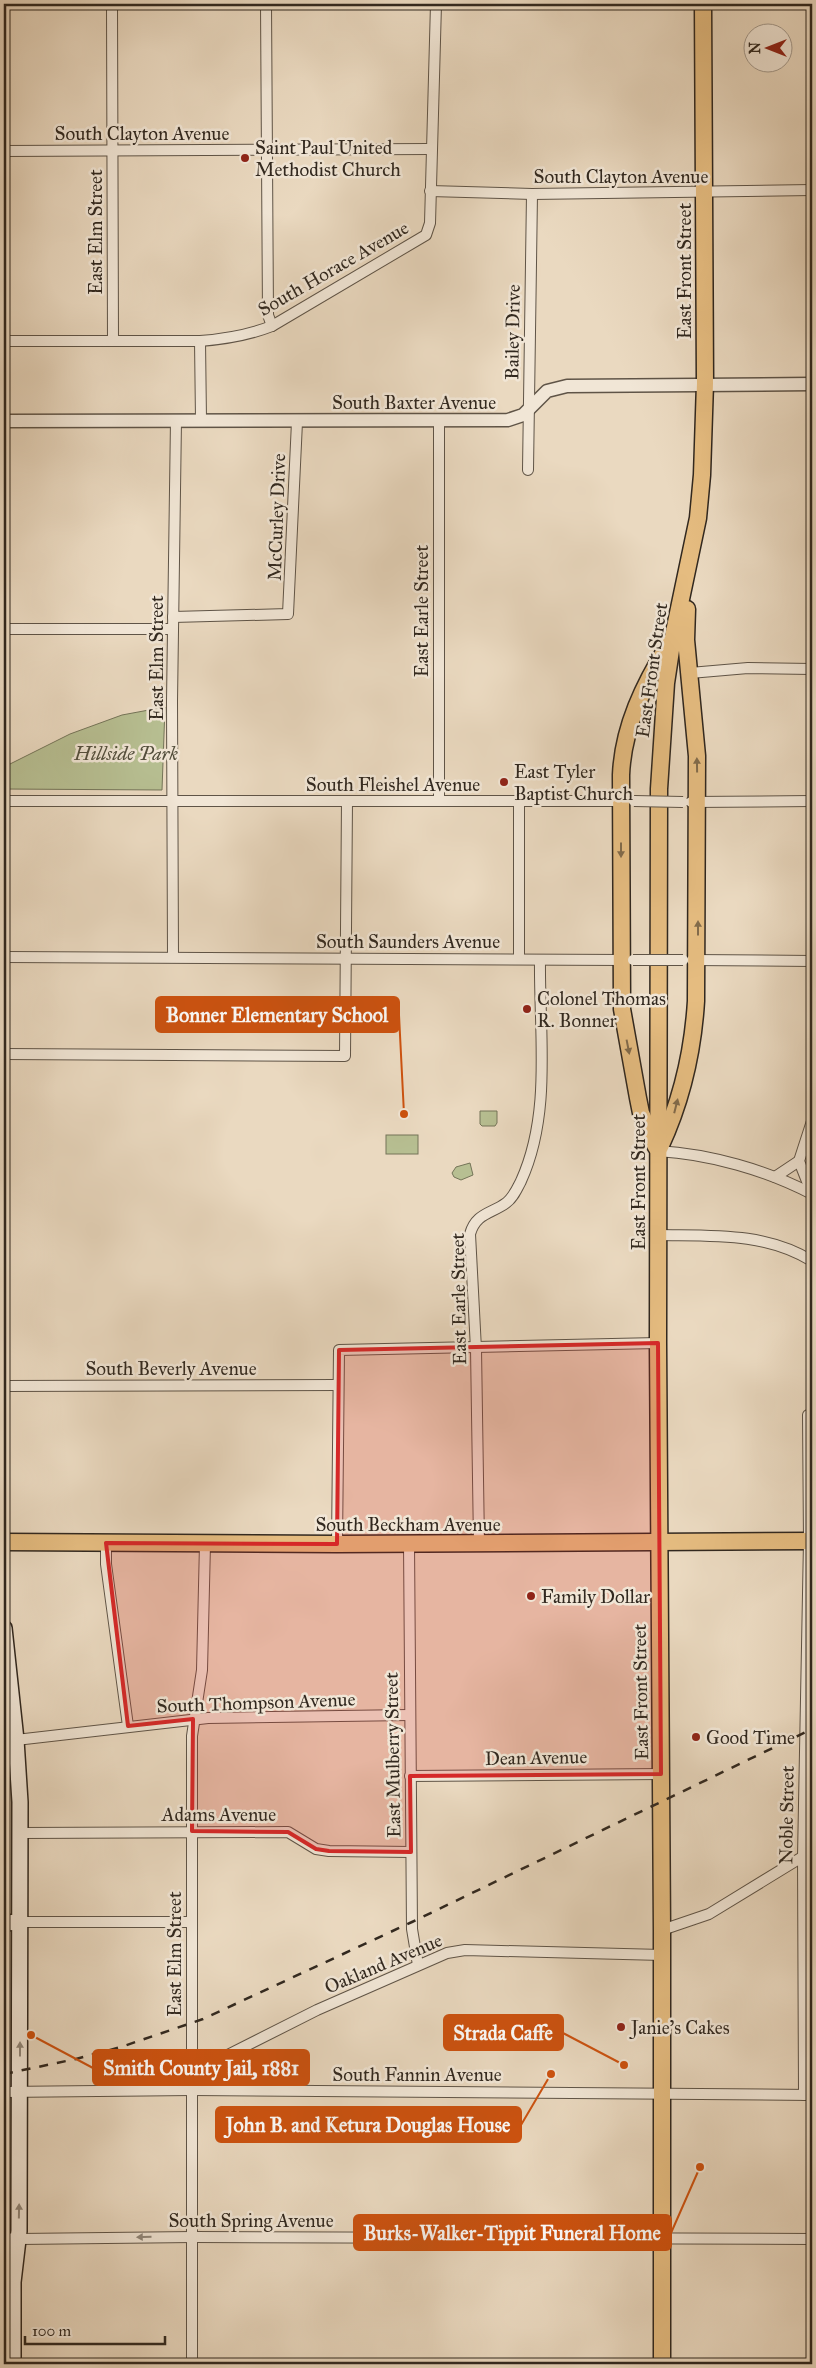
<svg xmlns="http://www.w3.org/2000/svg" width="816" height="2368" viewBox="0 0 816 2368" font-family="'IM FELL Great Primer',serif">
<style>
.green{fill:#b7bf92;stroke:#747458}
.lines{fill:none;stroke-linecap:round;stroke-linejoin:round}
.minor-casing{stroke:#5f5447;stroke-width:12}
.tertiary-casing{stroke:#5f5447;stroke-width:15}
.secondary-casing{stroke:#31281f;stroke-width:18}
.primary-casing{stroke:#31281f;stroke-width:19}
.minor{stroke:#f1e6d6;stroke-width:10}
.tertiary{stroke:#f1e6d6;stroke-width:12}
.secondary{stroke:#f1e6d6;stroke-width:15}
.primary{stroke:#e5bc80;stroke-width:16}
.rail{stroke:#31281f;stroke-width:2.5;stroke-dasharray:9 9;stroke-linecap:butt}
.minor-bridge-casing{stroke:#5f5447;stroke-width:12;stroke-linecap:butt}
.minor-bridge{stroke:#f1e6d6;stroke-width:10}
.oneway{fill:#826b4b}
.oneway2{fill:#91877a}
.marked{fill:#d62828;fill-opacity:0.2;stroke:#d62828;stroke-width:4;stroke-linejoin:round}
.poi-dot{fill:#8f2418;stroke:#f1e6d6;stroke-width:2}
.labels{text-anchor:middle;stroke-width:5;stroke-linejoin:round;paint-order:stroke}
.street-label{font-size:19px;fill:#31281f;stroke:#f1e6d6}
.poi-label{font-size:19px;fill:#31281f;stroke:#f1e6d6;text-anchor:start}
.park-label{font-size:19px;font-style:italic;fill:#524e3c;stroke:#f1e6d6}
.leader{fill:none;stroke:#cd520f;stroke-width:2}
.callout-dot{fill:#cd520f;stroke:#f1e6d6;stroke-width:2}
.callout{fill:#cd520f;stroke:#cd520f;stroke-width:2}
.callout-label{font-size:20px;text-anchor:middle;font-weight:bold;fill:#fff}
</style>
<rect width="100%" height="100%" fill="#ead9c0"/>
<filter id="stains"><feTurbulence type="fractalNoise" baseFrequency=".004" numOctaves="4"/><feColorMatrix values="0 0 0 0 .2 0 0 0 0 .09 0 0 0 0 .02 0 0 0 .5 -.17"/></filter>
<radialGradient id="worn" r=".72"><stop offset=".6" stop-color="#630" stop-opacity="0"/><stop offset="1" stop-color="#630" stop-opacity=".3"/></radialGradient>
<!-- green -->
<g class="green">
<polygon points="165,707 162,790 4,789 4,767 70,734 122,715"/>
<polygon points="480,1111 497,1111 497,1123 495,1126 482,1126 480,1124"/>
<rect x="386" y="1135" width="32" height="19"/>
<polygon points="470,1163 473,1175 461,1180 454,1177 452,1173 456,1167"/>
</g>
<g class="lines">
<defs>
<g id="minor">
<polyline points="112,4 113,341"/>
<polyline points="266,4 268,315 272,326"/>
<polyline points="4,151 430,149"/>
<polyline points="430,191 532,194 812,190"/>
<path d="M4 341H200C226 339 249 335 272 326L426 235 430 223 436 4"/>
<polyline points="200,341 201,420"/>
<polyline points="439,421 439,801"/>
<polyline points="528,470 532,194"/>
<polyline points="173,617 288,614 297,422"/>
<polyline points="4,629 173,629"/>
<polyline points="690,673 748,668 812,669"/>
<polyline points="4,801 625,801"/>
<polyline points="691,802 812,801"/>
<polyline points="4,957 625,960"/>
<polyline points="173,957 172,701 176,420"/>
<polyline points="519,959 519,801"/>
<polyline points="692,960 812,961"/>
<polyline points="4,1054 345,1056 347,801"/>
<path d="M658 1151C710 1154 766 1170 812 1194"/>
<polyline points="775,1177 799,1161"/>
<polyline points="812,1194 799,1161 812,1121"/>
<path d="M658 1235C711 1236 765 1232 812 1261"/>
<polyline points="4,1386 338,1385"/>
<polyline points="106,1543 106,1564 128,1726"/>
<polyline points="409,1543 412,1929 418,1965"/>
<path d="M479 1543 476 1349 470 1234C476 1213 491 1214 506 1203 513 1198 517 1189 521 1181 552 1113 539 1033 540 960"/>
<polyline points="337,1544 339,1350 658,1343"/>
<polyline points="16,1740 208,1718 409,1715"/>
<polyline points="410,1776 661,1774"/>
<polyline points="21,1833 288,1832 316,1849 329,1851 411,1852"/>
<polyline points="20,1922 192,1922"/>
<polyline points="662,1930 709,1914 812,1851"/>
<polyline points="192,2073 317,2010 447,1953 465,1950 662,1955"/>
<polyline points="4,2092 192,2090 812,2095"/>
<polyline points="804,2095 803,1857 809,1541 808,1415"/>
<polyline points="19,2239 193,2237 812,2239"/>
<polyline points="192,2364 192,1736 202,1670 205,1544"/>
</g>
<g id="tertiary">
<polyline points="4,421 508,420 523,415 547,391 567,386 812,384"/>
<polyline points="4,2240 19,2239"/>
</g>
<g id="secondary">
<polyline points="4,1628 16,1740 20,1802 19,2231 13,2282 13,2364"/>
<polyline points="4,1923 20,1922"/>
</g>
<g id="primary">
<path d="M656 1147 641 1113 638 1098 622 1009 621 775C623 727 644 684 669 644"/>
<path d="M660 1147C681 1102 693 1050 696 1001L697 756 686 640 687 609"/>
<polyline points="4,1542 337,1544 812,1541"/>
<polyline points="662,2364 662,1930 658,1343 659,789 666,683 673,637 698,518 702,475 705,383 703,4"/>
</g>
</defs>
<!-- minor casing -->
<use href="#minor" class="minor-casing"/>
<!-- tertiary casing -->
<use href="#tertiary" class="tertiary-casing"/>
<!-- secondary casing -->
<use href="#secondary" class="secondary-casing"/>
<!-- primary casing -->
<use href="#primary" class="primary-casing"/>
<!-- minor -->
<use href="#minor" class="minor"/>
<!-- tertiary -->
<use href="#tertiary" class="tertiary"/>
<!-- secondary -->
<use href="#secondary" class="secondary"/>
<!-- primary -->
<use href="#primary" class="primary"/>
<!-- rail -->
<polyline class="rail" points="4,2074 76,2059 121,2047 203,2019 412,1922 812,1729"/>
<defs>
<g id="minor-bridge">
<polyline points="634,801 683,802"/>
<polyline points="633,960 683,960"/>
</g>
</defs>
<!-- minor-bridge casing -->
<use href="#minor-bridge" class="minor-bridge-casing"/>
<!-- minor-bridge -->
<use href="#minor-bridge" class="minor-bridge"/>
</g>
<!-- one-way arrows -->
<defs><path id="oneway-solid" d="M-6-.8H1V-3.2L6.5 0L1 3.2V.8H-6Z" transform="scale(1.25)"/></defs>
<g class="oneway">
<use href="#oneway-solid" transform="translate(697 765) rotate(-91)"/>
<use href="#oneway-solid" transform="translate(621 850) rotate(90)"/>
<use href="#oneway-solid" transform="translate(698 928) rotate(-90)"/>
<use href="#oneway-solid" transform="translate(628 1047) rotate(79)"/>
<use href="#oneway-solid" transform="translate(676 1106) rotate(-76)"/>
</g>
<g class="oneway2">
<use href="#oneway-solid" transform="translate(20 2049) rotate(-90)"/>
<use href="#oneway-solid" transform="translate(19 2211) rotate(-89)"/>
<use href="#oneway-solid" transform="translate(144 2237) rotate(179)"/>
</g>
<!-- marked area -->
<path class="marked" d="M658 1343 661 1774 410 1776 411 1852 329 1851 316 1849 288 1832 192 1831 193 1719 128 1726 106 1543 337 1544 339 1350Z"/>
<!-- markers -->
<g class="poi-dot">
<circle cx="245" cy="158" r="5"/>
<circle cx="504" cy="782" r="5"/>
<circle cx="527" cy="1009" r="5"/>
<circle cx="531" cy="1596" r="5"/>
<circle cx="696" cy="1737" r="5"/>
<circle cx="621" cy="2027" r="5"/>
</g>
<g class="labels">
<!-- street labels -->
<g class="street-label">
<text x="142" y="140">South Clayton Avenue</text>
<text x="621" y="183">South Clayton Avenue</text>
<text transform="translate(95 232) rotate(-90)" y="7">East Elm Street</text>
<text transform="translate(333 268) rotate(-30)" y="7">South Horace Avenue</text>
<text transform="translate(684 271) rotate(-90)" y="7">East Front Street</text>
<text transform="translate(512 332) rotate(-89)" y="7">Bailey Drive</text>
<text x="414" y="409">South Baxter Avenue</text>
<text transform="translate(276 517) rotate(-88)" y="7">McCurley Drive</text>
<text transform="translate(421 611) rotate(-90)" y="7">East Earle Street</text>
<text transform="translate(156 658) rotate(-90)" y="7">East Elm Street</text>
<text transform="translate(651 670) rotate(-82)" y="7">East Front Street</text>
<text x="393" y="791">South Fleishel Avenue</text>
<text x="408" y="948">South Saunders Avenue</text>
<text transform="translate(638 1182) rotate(-90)" y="7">East Front Street</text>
<text transform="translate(458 1299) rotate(-91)" y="7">East Earle Street</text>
<text x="171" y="1375">South Beverly Avenue</text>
<text x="408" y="1531">South Beckham Avenue</text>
<text transform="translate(640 1692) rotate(-91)" y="7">East Front Street</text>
<text transform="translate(256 1702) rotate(-2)" y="7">South Thompson Avenue</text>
<text transform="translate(392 1755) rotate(-91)" y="7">East Mulberry Street</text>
<text transform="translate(536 1757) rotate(-1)" y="7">Dean Avenue</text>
<text x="219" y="1821">Adams Avenue</text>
<text transform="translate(786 1815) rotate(-89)" y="7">Noble Street</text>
<text transform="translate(174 1954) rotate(-90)" y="7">East Elm Street</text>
<text transform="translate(383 1963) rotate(-23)" y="7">Oakland Avenue</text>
<text x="417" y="2081">South Fannin Avenue</text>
<text x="251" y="2227">South Spring Avenue</text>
</g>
<!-- poi labels -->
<g class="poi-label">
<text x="255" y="154">Saint Paul United<tspan x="255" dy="22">Methodist Church</tspan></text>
<text x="514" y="778">East Tyler<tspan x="514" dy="22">Baptist Church</tspan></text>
<text x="537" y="1005">Colonel Thomas<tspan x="537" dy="22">R. Bonner</tspan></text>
<text x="541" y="1603">Family Dollar</text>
<text x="706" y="1744">Good Time</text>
<text x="631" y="2034">Janie's Cakes</text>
</g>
<!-- park labels -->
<g class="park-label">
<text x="126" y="760">Hillside Park</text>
</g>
</g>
<!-- callouts -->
<path class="leader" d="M404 1114L399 1015M624 2065L563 2033M31 2035L93 2068M551 2074L521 2125M700 2167L671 2233"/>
<g class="callout-dot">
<circle cx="404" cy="1114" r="5"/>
<circle cx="624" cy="2065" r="5"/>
<circle cx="31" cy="2035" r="5"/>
<circle cx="551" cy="2074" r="5"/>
<circle cx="700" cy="2167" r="5"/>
</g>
<g class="callout">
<rect x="156" y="997" width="243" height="35" rx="5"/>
<rect x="444" y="2015" width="119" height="35" rx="5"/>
<rect x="93" y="2050" width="216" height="35" rx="5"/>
<rect x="216" y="2107" width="305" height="35" rx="5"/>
<rect x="354" y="2215" width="317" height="35" rx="5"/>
</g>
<g class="callout-label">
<text x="277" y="1022">Bonner Elementary School</text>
<text x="503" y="2040">Strada Caffe</text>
<text x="201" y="2075">Smith County Jail, 1881</text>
<text x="368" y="2132">John B. and Ketura Douglas House</text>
<text x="512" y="2240">Burks-Walker-Tippit Funeral Home</text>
</g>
<!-- margin -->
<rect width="816" height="2368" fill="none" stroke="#ead9c0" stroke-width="20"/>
<rect x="5" y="5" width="806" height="2358" fill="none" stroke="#31281f" stroke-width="2.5"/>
<rect x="10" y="10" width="796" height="2348" fill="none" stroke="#31281f"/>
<!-- north arrow -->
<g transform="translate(768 48) rotate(270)"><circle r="24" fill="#f1e6d6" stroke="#a49a8d"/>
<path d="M0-4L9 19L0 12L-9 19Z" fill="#8f2418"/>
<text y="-8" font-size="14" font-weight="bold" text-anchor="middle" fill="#31281f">N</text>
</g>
<!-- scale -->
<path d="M25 2336v8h140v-8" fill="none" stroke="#31281f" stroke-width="2.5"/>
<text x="32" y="2336" font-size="15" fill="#31281f" stroke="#f1e6d6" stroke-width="4" paint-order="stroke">100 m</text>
<rect width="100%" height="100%" filter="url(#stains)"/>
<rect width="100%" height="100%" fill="url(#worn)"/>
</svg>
